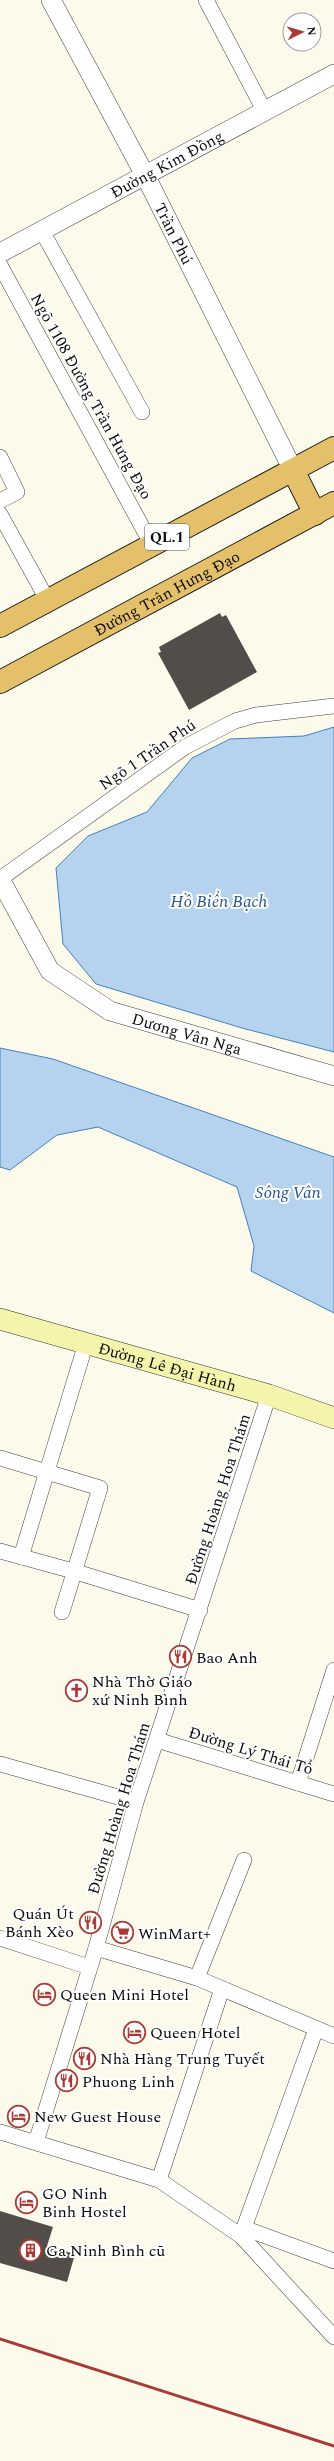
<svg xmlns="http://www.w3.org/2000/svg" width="334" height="2461" viewBox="0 0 334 2461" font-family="Spectral,serif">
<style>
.water{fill:#b5d3ee;stroke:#4681bb}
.building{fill:#524d48}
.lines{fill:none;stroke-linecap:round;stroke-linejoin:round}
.minor-casing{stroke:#3e3e3e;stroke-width:16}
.tertiary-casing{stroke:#3e3e3e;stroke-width:20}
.secondary-casing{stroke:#2d2d2d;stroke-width:22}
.trunk-casing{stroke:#1c1c1c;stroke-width:24}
.minor{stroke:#fff;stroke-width:15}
.tertiary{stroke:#fff;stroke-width:19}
.secondary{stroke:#f5f4ad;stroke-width:21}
.trunk{stroke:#e4c06a;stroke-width:22}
.rail{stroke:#a93a35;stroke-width:3}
.labels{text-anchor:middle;stroke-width:4;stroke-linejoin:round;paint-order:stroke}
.shield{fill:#fff;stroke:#545454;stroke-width:1}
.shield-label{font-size:15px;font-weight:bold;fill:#0b0b0b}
.street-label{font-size:16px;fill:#0b0b0b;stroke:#fff}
.poi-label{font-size:16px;fill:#0b0b0b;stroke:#fff;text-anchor:start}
.water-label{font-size:17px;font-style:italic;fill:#24558c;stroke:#fff}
</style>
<rect width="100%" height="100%" fill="#fcfbeb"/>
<!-- water -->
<g class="water">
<polygon points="334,727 334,1052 242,1028 96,984 63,944 56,868 88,836 147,812 192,758 230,739 304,736"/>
<polygon points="0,1048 53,1059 334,1157 334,1313 251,1271 254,1246 237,1187 98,1127 57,1135 10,1170 0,1167"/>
</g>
<!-- building -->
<g class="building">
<polygon points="220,613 222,617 226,615 257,672 189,710 158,653 161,652 159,647"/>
<polygon points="0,2211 53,2227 47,2246 75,2254 67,2282 0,2263"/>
</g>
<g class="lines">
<defs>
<g id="minor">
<polyline points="206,0 265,112"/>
<polyline points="42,231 142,412"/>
<polyline points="0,265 152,545"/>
<polyline points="0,457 17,492 0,501"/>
<polyline points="0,514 48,601"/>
<polyline points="0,879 185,747 235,721 256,715 334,706"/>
<polyline points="0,1458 100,1488 62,1612"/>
<polyline points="0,1551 73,1571 200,1610"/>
<polyline points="21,1557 86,1343"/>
<polyline points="157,1740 334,1794"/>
<polyline points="0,1764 136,1802"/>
<polyline points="298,1783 334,1670"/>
<polyline points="0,1938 89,1967"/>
<polyline points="96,1948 197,1978 334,2036"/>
<polyline points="197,1978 244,1860"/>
<polyline points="0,2132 159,2180 241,2236 334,2337"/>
<polyline points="36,2142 96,1948 136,1802 269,1395"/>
<polyline points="159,2180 222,1989"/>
<polyline points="244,2228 334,2261"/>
<polyline points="241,2236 316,2029"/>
</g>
<g id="tertiary">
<path id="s1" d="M51 0 146 177 293 470"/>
<path id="s2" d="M0 253 334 74"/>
<path id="s3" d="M0 879 50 971 110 1011 334 1076"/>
</g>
<g id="secondary">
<path id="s4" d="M0 1319 269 1395 334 1418"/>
</g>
<g id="trunk">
<polyline points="293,470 315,514"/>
<polyline points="0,626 334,448"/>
<path id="s5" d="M0 682 334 503"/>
</g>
</defs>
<!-- minor casing -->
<use href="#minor" class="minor-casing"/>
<!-- tertiary casing -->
<use href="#tertiary" class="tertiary-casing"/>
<!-- secondary casing -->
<use href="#secondary" class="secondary-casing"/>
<!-- trunk casing -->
<use href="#trunk" class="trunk-casing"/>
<!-- minor -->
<use href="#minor" class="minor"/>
<!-- tertiary -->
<use href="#tertiary" class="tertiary"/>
<!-- secondary -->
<use href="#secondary" class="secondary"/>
<!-- trunk -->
<use href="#trunk" class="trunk"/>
<!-- rail -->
<polyline class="rail" points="0,2339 334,2446"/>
</g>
<!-- icons -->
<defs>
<symbol id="restaurant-ring" viewBox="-11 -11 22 22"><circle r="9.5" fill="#fff" stroke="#a93a35" stroke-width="1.5"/><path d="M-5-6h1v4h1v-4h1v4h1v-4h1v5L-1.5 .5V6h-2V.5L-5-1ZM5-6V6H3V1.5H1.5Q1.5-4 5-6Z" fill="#a93a35"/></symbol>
<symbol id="church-ring" viewBox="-11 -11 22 22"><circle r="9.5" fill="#fff" stroke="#a93a35" stroke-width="1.5"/><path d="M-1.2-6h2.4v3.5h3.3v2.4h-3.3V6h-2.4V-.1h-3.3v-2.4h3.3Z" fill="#a93a35"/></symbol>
<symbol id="supermarket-ring" viewBox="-11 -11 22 22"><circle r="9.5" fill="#fff" stroke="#a93a35" stroke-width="1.5"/><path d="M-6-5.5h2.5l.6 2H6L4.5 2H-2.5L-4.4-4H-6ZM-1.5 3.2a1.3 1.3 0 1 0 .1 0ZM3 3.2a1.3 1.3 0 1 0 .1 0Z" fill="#a93a35"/></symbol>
<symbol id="hotel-ring" viewBox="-11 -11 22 22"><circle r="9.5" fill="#fff" stroke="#a93a35" stroke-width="1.5"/><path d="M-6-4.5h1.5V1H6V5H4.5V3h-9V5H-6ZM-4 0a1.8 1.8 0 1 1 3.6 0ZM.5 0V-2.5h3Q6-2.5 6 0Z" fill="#a93a35"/></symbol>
<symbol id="building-ring" viewBox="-11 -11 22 22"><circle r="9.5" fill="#fff" stroke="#a93a35" stroke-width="1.5"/><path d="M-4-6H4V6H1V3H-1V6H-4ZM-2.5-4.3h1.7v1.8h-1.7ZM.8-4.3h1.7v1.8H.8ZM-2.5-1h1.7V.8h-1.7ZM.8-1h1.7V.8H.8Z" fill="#a93a35"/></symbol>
</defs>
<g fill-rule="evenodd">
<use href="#restaurant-ring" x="168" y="1644" width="25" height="25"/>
<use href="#church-ring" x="64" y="1678" width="25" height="25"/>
<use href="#restaurant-ring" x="78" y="1910" width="25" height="25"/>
<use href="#supermarket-ring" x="110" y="1920" width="25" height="25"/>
<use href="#hotel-ring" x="32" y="1982" width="25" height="25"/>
<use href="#hotel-ring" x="122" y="2020" width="25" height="25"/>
<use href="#restaurant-ring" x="72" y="2046" width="25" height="25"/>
<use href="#restaurant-ring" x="54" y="2068" width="25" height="25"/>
<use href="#hotel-ring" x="6" y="2104" width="25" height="25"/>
<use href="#hotel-ring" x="14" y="2190" width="25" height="25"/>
<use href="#building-ring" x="18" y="2238" width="25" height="25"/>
</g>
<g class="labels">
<!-- shield labels -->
<rect class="shield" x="145" y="524" width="44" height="26" rx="3"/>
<g class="shield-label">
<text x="167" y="542">QL.1</text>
</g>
<!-- street labels -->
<g class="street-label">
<text dy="6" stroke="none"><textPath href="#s2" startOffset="189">Đường Kim Đồng</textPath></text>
<text dy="6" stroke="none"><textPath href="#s1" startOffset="264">Trần Phú</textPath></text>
<text transform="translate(92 396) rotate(61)" y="6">Ngõ 1108 Đường Trần Hưng Đạo</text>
<text dy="6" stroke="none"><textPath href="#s5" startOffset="189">Đường Trân Hưng Đạo</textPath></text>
<text transform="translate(147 754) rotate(-34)" y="6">Ngõ 1 Trần Phú</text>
<text dy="6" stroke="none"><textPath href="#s3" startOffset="257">Dương Vân Nga</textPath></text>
<text dy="6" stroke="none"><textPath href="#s4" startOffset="174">Đường Lê Đại Hành</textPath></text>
<text transform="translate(217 1499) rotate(-72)" y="6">Đường Hoàng Hoa Thám</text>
<text transform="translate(251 1750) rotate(17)" y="6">Đường Lý Thái Tổ</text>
<text transform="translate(118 1808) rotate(-73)" y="6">Đường Hoàng Hoa Thám</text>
</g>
<!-- poi labels -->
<g class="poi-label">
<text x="196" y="1663">Bao Anh</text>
<text x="92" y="1687">Nhà Thờ Giáo<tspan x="92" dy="18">xứ Ninh Bình</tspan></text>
<text x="74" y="1919" text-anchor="end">Quán Út<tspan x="74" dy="18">Bánh Xèo</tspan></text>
<text x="138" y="1939">WinMart+</text>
<text x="60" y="2000">Queen Mini Hotel</text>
<text x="150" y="2038">Queen Hotel</text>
<text x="100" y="2064">Nhà Hàng Trung Tuyết</text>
<text x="82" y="2087">Phuong Linh</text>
<text x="34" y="2122">New Guest House</text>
<text x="42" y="2199">GO Ninh<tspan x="42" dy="18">Binh Hostel</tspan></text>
<text x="46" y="2256">Ga Ninh Bình cũ</text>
</g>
<!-- water labels -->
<g class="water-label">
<text x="219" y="907">Hồ Biển Bạch</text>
<text x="288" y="1198">Sông Vân</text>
</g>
</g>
<!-- north arrow -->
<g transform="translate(302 32) rotate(85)"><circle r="19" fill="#ffffff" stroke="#9d9d9d"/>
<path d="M0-3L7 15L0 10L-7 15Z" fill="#a93a35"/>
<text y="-6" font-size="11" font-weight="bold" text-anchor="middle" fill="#0b0b0b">N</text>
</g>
</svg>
